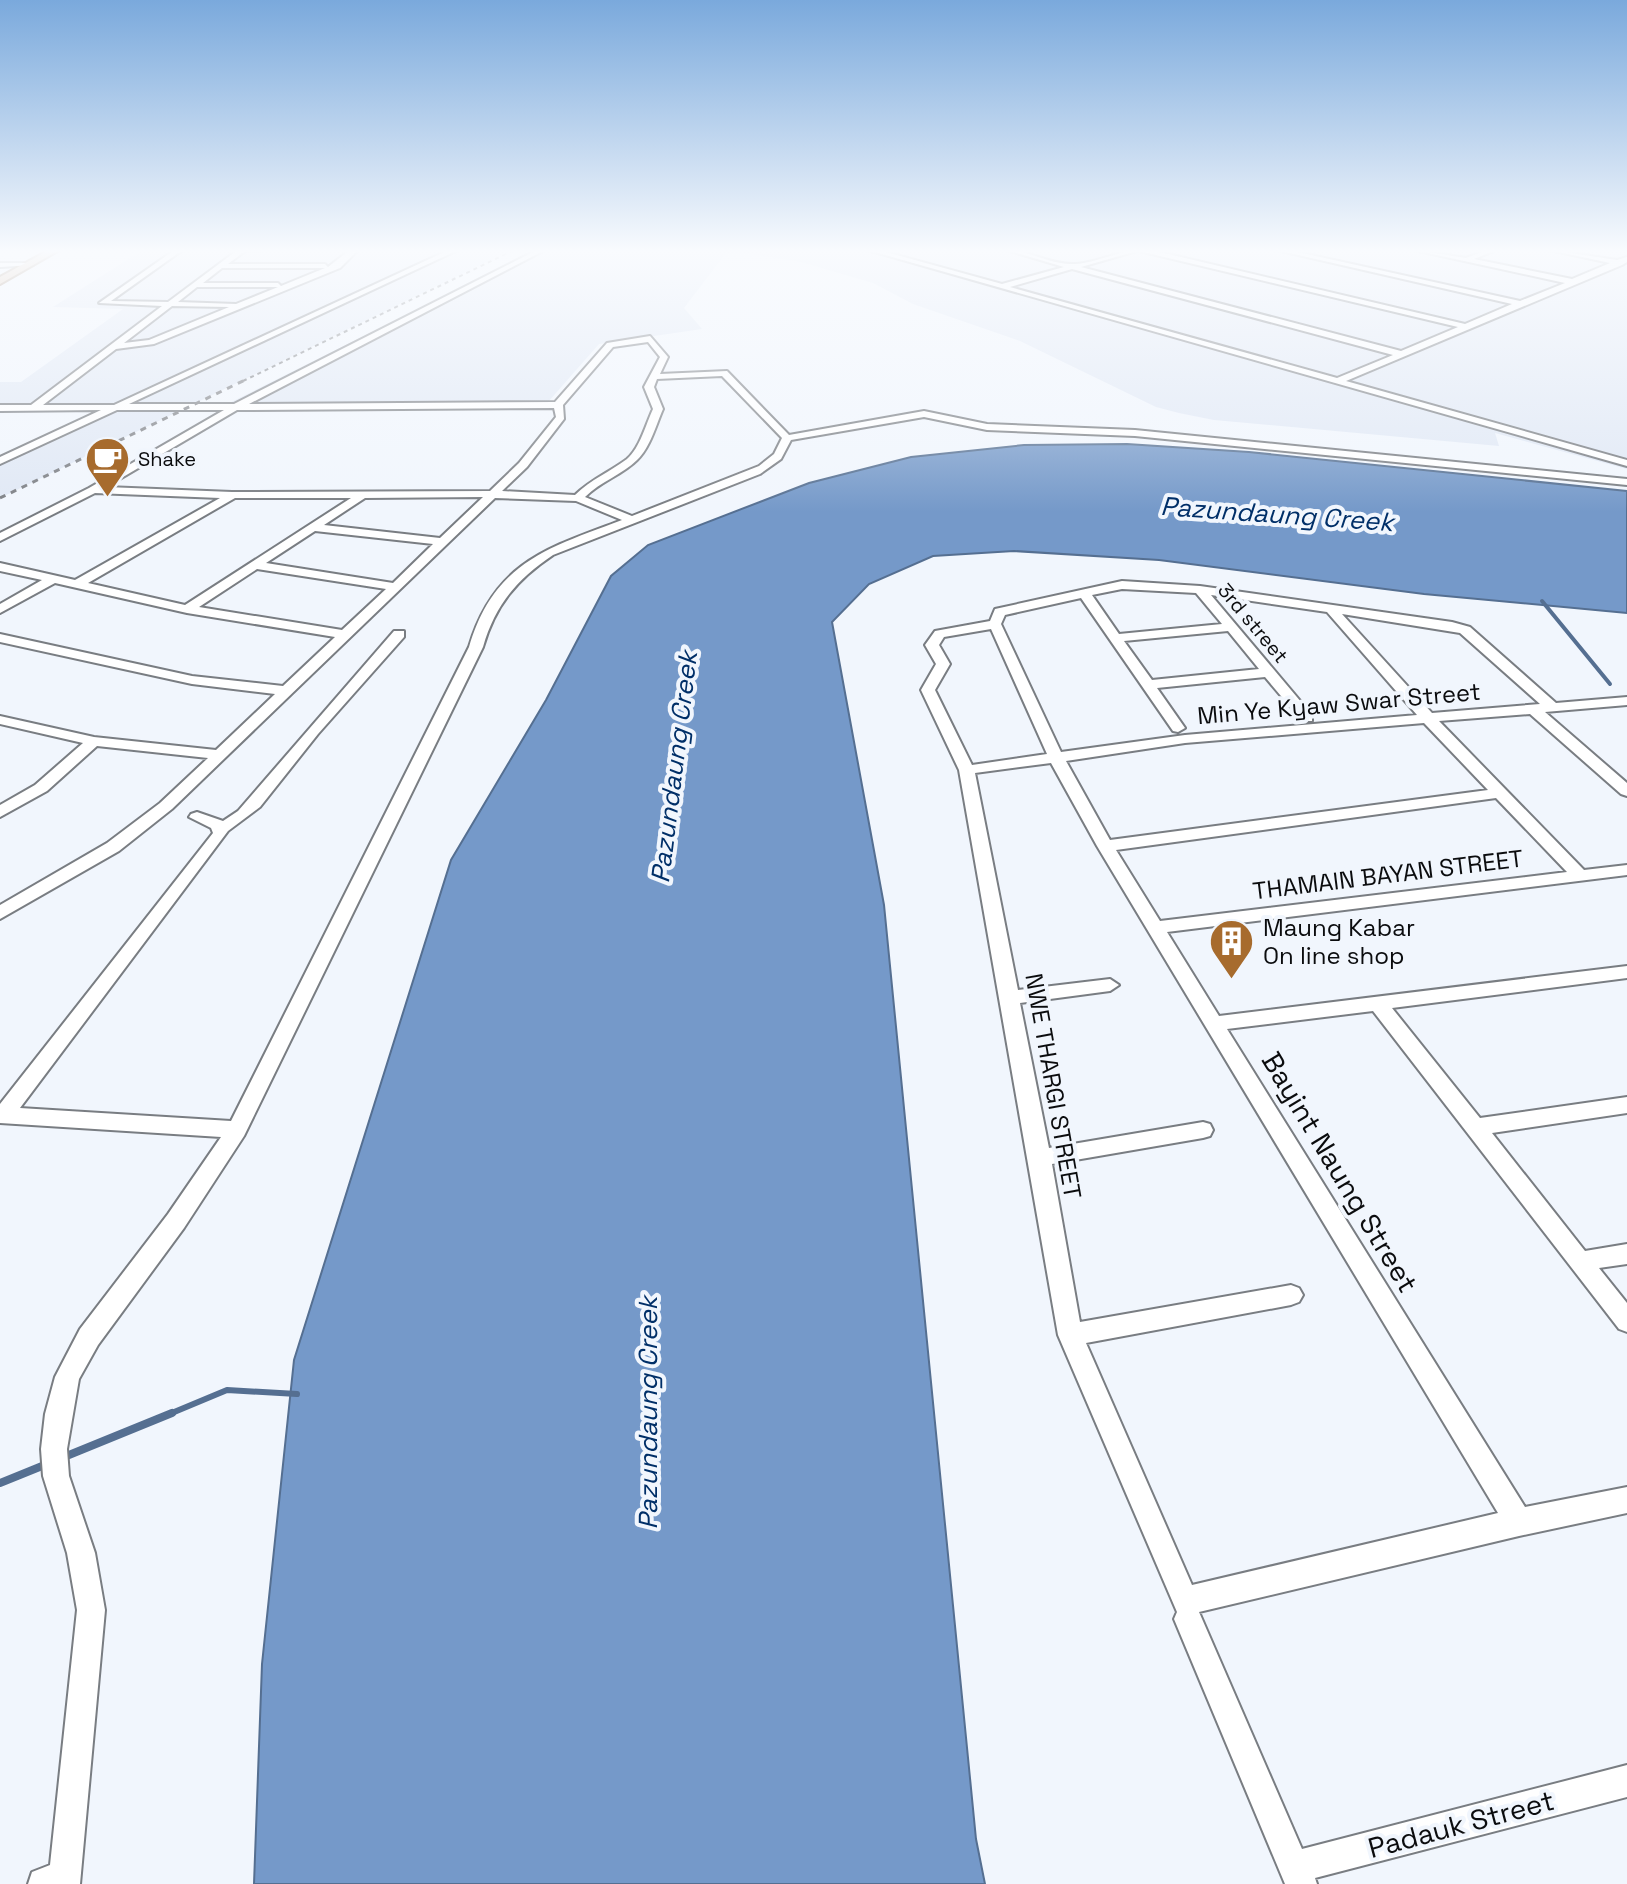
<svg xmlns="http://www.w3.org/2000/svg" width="1627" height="1884" viewBox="0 0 1627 1884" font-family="'Space Grotesk',sans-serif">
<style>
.built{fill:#e0e8f5}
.water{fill:#7599c9;stroke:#556f91;stroke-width:2}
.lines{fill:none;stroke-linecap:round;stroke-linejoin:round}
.stream-far2{stroke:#556f91;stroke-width:4}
.stream-far1{stroke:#556f91;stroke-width:6}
.stream{stroke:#556f91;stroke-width:8}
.minor-casing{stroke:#797d82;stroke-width:4}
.major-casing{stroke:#7e5834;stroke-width:4}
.minor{fill:#fff;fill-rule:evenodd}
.major{fill:#d7b391;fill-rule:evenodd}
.rail-far1{stroke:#7c7f84;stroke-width:2;stroke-dasharray:4 4;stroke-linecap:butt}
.rail{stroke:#7c7f84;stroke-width:3;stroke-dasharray:6 6;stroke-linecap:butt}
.labels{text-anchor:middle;stroke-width:8;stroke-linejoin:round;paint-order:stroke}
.far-poi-label{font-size:20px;fill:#0b0c0e;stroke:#f1f6fd;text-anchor:start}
.far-street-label{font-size:20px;fill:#0b0c0e;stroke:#f1f6fd}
.street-label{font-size:24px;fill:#0b0c0e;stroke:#f1f6fd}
.poi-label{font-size:24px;fill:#0b0c0e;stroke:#f1f6fd;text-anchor:start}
.water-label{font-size:26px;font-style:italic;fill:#002f68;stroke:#f1f6fd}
.near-street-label{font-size:28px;fill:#0b0c0e;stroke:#f1f6fd}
</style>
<rect width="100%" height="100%" fill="#f1f6fd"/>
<!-- built -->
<g class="built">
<polygon points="144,249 513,249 0,498 0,461 108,408 0,410 0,382 21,382 123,309 53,307"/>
<polygon points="539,249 1627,249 1627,469 1495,433 1499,446 1214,420 1179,413 1156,407 1020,341 913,304 873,283 801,262 738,252 726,253 684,308 702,329 599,344 541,410 215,410"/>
</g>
<!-- water -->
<polygon class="water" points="1127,444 1249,452 1627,491 1627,613 1424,594 1159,560 1014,551 933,556 869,584 832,622 884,905 976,1839 985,1884 254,1884 262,1664 294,1360 451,860 546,700 611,576 648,545 809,483 911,457 1024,445"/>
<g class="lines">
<!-- stream-far2 -->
<polyline class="stream-far2" points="1542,601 1610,684"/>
<!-- stream-far1 -->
<polyline class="stream-far1" points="167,1415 227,1390 297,1394"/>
<!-- stream -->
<g class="stream">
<polyline points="64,1457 172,1413"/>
<polyline points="0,1483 47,1464"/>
</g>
<defs>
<g id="minor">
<path d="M176 249H184L111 301 168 302 239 249H291L245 251 228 264H325L328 267 351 249H359L340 268 154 344 116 349 43 405H114L451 249H460L129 404H234L539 249H547L249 404 555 402 607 343 650 336 668 357 660 374 727 371 789 435 924 411 987 424 1135 430 1627 479V485L1135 436 987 430 924 417 791 440 781 459 760 474 553 555C517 579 495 605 483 647L244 1136 184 1228 98 1345 79 1379 67 1449 69 1476 95 1553 105 1610 80 1884H28L32 1872 50 1865 77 1610 67 1553 43 1476 41 1449 45 1414 55 1377 80 1329 168 1214 221 1137 0 1123V1104L213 833 211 828 189 817 191 814 197 812 223 821 238 811 394 631H404V637L318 734 260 807 228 831 20 1108 231 1121 469 647C494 562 548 548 622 520L576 501 495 498 172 809 119 851 0 919V905L107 843 160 803 208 758 97 746 47 791 0 817V805L35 785 83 743 0 724V716L94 737 216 750 275 694 192 684 0 642V634L192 676 283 686 335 637 187 613 55 583 0 613V604L42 580 0 571V563L75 580 220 498 95 493 0 541V533L89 488 224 410H117L0 464V457L101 410 0 411V405H31L162 306 99 303ZM222 268H325L281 286 278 283H203ZM197 287H278L236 304 178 302ZM172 306 229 307 149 340 124 343ZM648 342 660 357 644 387 653 409C646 424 640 448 627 459 610 472 591 479 575 495L502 491 527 467 564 419 563 405 613 347ZM722 376 782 438 774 454 759 466 632 516 585 497C601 481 622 475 637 460 650 448 656 425 663 409L654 387 657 379ZM554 408 556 417 519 463 490 491 232 492 106 487 237 410ZM483 497 440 538 324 525 365 498ZM235 498H351L185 605 88 583ZM315 531 433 544 393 583 266 563ZM257 569 386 589 342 630 199 607Z"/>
<path d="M864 249H875L1002 284 1064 267 1003 249C1026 249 1048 264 1072 264 1092 265 1120 249 1147 249L1465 324 1512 304 1272 249H1284L1520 301 1565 283 1409 249 1466 258 1490 249H1499L1474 259 1572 279 1610 263 1545 249 1617 260 1627 257V262L1622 265 1346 381 1627 460V466ZM1137 251H1139L1458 327 1401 351 1081 267ZM1072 269 1393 355 1337 378 1010 287Z"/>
<polygon points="0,263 29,263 33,265 0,267"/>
<path d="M1122 581 1200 586 1452 622 1470 627 1556 703 1627 697V705L1545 712 1627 783V796L1621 794 1530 714 1439 721 1584 870 1627 865V875L1167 932 1219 1016 1627 966V978L1392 1008 1480 1118 1627 1097V1113L1492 1133 1585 1251 1627 1244V1264L1599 1268 1627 1303V1332L1619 1329 1373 1011 1227 1029 1525 1507 1627 1487V1513L1519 1536 1199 1612 1302 1849 1627 1765V1797L1315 1878 1317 1884H1285L1174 1619 1177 1612 1058 1335 959 770 921 690 936 664 925 645 935 631 990 621 995 609ZM1122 589 1196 593 1222 624 1119 634 1092 595ZM1211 595 1327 612 1417 715 1185 735 1061 752 1001 624 1005 615 1081 598 1173 731 1178 732 1185 728 1157 688 1265 677 1302 721H1312V715ZM1342 614 1460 633 1540 704 1432 713ZM991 629 1047 754 972 765 935 690 950 664 939 645 944 637ZM1228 631 1259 669 1152 680 1124 641ZM1424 723 1488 790 1110 840 1066 761 1185 743ZM1051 763 1097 846 1498 1513 1192 1585 1086 1343 1291 1305 1299 1302 1303 1295 1299 1288 1291 1285 1080 1322 1052 1164 1203 1138 1210 1136 1213 1130 1210 1124 1203 1122 1049 1148 1020 1003 1110 991 1119 985 1110 979 1018 990 975 773ZM1496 798 1567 872 1160 921 1116 850Z"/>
</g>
<polygon id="major" points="51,249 61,249 0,284 0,277"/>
</defs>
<!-- minor casing -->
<use href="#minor" class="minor-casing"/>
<!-- major casing -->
<use href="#major" class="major-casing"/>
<!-- minor -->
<use href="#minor" class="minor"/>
<!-- major -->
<use href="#major" class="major"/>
<!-- rail-far1 -->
<polyline class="rail-far1" points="243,381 516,249"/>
<!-- rail -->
<polyline class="rail" points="0,498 247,379"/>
</g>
<!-- sky -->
<linearGradient id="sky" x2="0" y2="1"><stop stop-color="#7aa9dc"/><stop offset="0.49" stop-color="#f9fbfe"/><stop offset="1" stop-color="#f9fbfe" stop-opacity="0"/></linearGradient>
<rect width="1627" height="512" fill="url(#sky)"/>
<!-- icons -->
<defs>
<symbol id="cafe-pin" viewBox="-11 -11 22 30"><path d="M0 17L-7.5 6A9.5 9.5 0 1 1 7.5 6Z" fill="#a76b2d" stroke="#f1f6fd"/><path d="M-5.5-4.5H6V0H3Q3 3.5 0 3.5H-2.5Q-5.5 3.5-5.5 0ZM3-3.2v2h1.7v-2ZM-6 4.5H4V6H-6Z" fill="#fff"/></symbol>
<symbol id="building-pin" viewBox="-11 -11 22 30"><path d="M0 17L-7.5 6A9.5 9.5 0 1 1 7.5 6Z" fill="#a76b2d" stroke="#f1f6fd"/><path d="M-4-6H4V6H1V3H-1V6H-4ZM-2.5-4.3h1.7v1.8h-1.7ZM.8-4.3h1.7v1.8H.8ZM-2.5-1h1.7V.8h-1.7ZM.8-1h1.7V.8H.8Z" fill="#fff"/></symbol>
</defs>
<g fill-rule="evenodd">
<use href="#cafe-pin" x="82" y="434" width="51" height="69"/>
<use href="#building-pin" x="1206" y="916" width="51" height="69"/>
</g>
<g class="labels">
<!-- far-poi labels -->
<g class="far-poi-label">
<text x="138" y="466">Shake</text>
</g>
<!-- far-street labels -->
<g class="far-street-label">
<text transform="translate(1253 623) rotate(50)" y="7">3rd street</text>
</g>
<!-- street labels -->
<g class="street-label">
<text transform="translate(1339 704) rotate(-5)" y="8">Min Ye Kyaw Swar Street</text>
<text transform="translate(1388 875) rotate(-7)" y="8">THAMAIN BAYAN STREET</text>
<text transform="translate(1053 1086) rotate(80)" y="8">NWE THARGI STREET</text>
</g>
<!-- poi labels -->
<g class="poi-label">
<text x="1263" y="936">Maung Kabar<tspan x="1263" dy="28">On line shop</tspan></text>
</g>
<!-- water labels -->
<g class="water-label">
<text transform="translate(1277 514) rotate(4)" y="9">Pazundaung Creek</text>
<text transform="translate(674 767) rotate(-83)" y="9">Pazundaung Creek</text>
<text transform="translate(648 1413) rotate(-90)" y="9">Pazundaung Creek</text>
</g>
<!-- near-street labels -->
<g class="near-street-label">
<text transform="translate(1340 1172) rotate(59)" y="10">Bayint Naung Street</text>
<text transform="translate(1461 1824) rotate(-15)" y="10">Padauk Street</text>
</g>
</g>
</svg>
